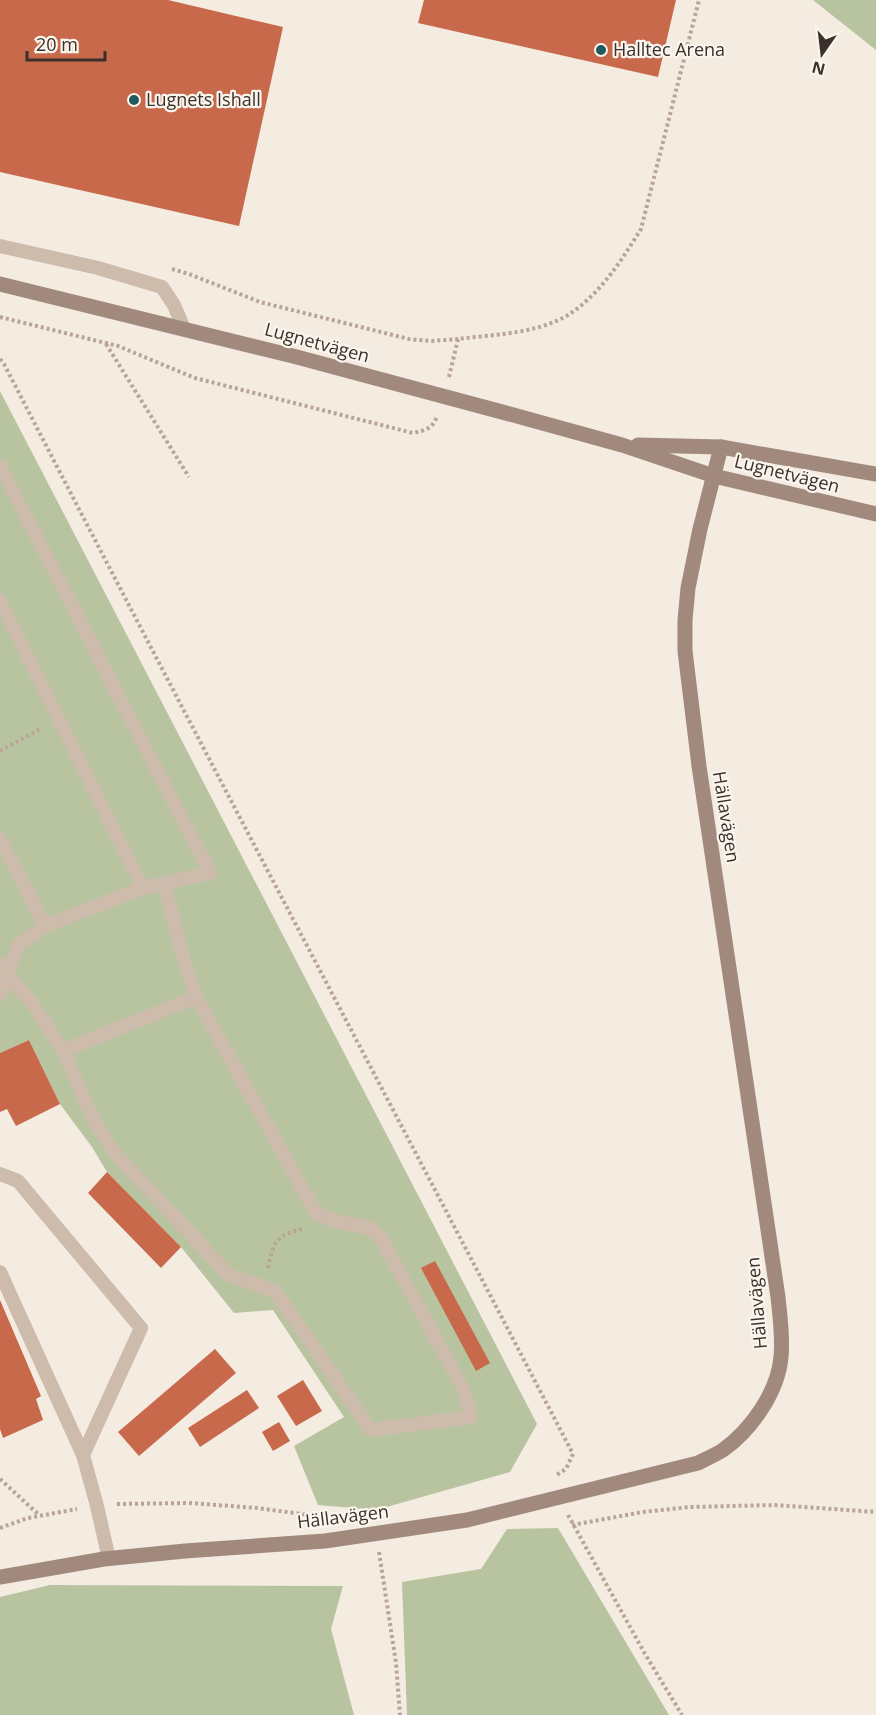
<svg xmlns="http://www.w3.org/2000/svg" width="876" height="1715" viewBox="0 0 876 1715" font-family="'Open Sans',sans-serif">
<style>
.green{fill:#b8c4a0}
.building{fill:#c8694b}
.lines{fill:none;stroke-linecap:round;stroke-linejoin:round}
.path{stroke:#b9a596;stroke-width:4;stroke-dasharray:3 3;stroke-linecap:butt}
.lane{stroke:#cdbbac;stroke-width:14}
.secondary{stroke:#a18a7d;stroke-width:15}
.poi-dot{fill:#1f5a5e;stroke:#fbf5ee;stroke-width:2}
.labels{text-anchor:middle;stroke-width:4.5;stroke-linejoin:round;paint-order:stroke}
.poi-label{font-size:18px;fill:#3b302b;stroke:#fbf5ee;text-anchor:start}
.street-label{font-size:18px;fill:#3b302b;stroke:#fbf5ee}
</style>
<rect width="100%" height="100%" fill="#f4ebe1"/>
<!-- green -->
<g class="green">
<polygon points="813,0 876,0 876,50"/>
<polygon points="0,391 537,1424 510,1472 376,1510 318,1505 294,1446 344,1417 273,1310 234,1313 181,1247 107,1172 92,1147 60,1104 29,1040 0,1053"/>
<polygon points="558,1528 669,1715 407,1715 402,1582 481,1569 507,1529"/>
<polygon points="50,1585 343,1586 331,1629 354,1715 0,1715 0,1597"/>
</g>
<!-- building -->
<g class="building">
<polygon points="0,0 168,0 283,27 239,226 0,172"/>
<polygon points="424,0 676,0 658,77 418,23"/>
<polygon points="29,1040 60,1104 16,1126 7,1109 0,1112 0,1053"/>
<polygon points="107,1172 181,1247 161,1268 88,1193"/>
<polygon points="435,1261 490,1363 476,1371 421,1268"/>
<polygon points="0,1300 41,1396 36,1399 43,1420 3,1438 0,1429"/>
<polygon points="215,1349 236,1373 139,1456 118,1432"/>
<polygon points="303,1380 322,1411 296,1426 277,1396"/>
<polygon points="247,1390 259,1408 200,1447 188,1428"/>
<polygon points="279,1422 290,1441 273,1451 262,1432"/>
</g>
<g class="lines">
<!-- path -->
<g class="path">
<polyline points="172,269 189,274 260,302 409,339 432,341 458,339"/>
<path d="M0 317 118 346 195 378 413 433C425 430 433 429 437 416"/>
<polyline points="106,344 189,477"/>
<path d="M0 359 4 364C192 729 384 1091 573 1454L566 1469 555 1476"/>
<path d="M449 377 458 339C496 334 542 334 574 311 603 290 623 258 641 229L699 0"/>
<polyline points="0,751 42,728"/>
<path d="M268 1268C274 1239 276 1236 305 1228"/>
<polyline points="0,1479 39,1515"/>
<polyline points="117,1504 190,1503 257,1508 331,1518"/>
<polyline points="568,1515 645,1654 682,1715"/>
<polyline points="572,1525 643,1512 690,1507 775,1505 876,1512"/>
<polyline points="0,1528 28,1518 77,1509"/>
<polyline points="379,1552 396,1663 400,1715"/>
</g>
<!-- lane -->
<g class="lane">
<polyline points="0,246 98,268 162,287 174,305 184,329"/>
<polyline points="0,466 210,873 143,888 45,926 18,945 0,995"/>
<polyline points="0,601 143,888"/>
<polyline points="0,839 45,926"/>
<polyline points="0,965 35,1007 63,1051 96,1124 113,1151 229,1275 275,1291 371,1430 471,1417 464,1390 381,1238 370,1228 338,1222 316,1213 196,997 184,962 164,883"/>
<polyline points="63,1051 196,997"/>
<polyline points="0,1174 18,1181 141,1328 83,1455"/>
<polyline points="0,1272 83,1455 97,1506 109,1559"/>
</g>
<!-- secondary -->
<g class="secondary">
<polyline points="0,284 293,356 517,416 622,445 714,476 876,514"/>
<polyline points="638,445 721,447 876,474"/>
<path d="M0 1577 104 1559 185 1551 325 1541 467 1520 698 1463C706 1459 715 1455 723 1450 751 1430 778 1392 781 1357 783 1337 780 1317 778 1297L699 766 685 651V620L688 588 700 529 721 447"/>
</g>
</g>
<!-- markers -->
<g class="poi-dot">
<circle cx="601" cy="50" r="6"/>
<circle cx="134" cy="100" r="6"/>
</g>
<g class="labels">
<!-- poi labels -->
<g class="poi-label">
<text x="613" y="56">Halltec Arena</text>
<text x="146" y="106">Lugnets Ishall</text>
</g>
<!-- street labels -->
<g class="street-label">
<text transform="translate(317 343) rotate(15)" y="6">Lugnetvägen</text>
<text transform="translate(787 474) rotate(14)" y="6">Lugnetvägen</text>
<text transform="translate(726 817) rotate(81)" y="6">Hällavägen</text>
<text transform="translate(757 1303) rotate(-95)" y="6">Hällavägen</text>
<text transform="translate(343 1517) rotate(-7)" y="6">Hällavägen</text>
</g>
</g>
<!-- north arrow -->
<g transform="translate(822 54) rotate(194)" stroke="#fbf5ee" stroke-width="4.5" paint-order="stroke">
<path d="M0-4.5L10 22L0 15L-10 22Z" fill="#3b302b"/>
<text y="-9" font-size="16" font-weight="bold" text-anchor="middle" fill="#3b302b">N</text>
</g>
<!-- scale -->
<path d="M27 51v9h78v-9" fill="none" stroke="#3b302b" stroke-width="3"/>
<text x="36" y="51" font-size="18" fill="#3b302b" stroke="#fbf5ee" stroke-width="4.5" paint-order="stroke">20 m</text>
</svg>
